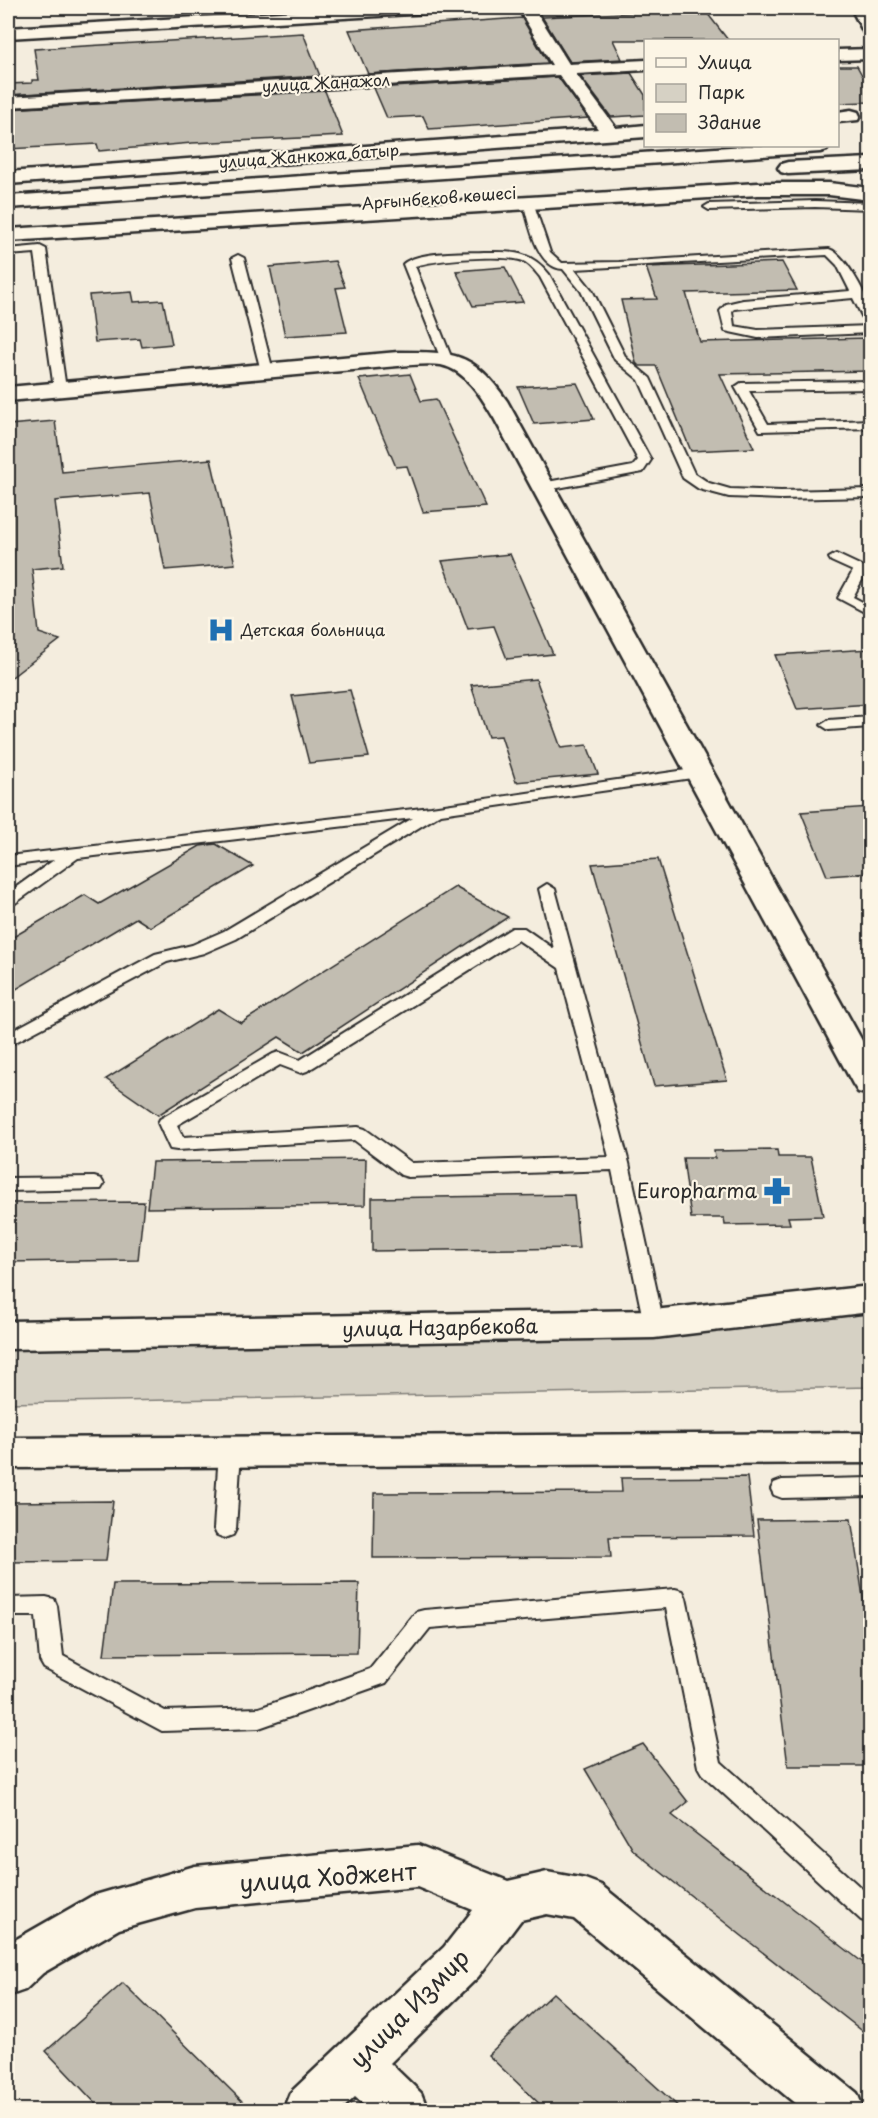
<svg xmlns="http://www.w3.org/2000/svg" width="878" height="2118" viewBox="0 0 878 2118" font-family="'Playpen Sans',sans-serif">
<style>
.green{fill:#d6d1c4;stroke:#807e78;stroke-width:1.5}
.building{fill:#c2bdb1;stroke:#2b2b2b;stroke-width:1.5}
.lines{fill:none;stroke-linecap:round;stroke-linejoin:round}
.service-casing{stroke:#2b2b2b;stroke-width:4}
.minor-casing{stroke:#2b2b2b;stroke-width:5}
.tertiary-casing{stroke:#2b2b2b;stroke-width:5}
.primary-casing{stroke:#2b2b2b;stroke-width:5}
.service{fill:#fcf5e5;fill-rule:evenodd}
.minor{fill:#fcf5e5;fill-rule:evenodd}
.tertiary{fill:#fcf5e5;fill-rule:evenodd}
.primary{fill:#fcf5e5;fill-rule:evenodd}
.labels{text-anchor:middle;stroke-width:4.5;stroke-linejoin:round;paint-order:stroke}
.far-street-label{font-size:16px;fill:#2b2b2b;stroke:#fcf5e5}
.far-poi-label{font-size:16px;fill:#2b2b2b;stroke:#fcf5e5;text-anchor:start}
.poi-label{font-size:20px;fill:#2b2b2b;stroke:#fcf5e5;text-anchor:end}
.street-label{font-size:20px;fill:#2b2b2b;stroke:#fcf5e5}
.near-street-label{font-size:24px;fill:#2b2b2b;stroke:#fcf5e5}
</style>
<rect width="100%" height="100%" fill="#f4edde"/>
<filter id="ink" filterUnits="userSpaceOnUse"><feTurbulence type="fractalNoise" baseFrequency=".0167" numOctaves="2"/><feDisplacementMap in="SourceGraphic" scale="12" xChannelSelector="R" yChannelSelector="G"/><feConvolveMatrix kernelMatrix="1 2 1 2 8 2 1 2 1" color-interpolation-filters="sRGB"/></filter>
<g filter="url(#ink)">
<!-- green -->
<polygon class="green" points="870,1309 870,1387 8,1403 8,1321"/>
<!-- building -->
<g class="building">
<polygon points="704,9 728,40 613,40 622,59 570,62 542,17"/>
<polygon points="522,18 548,63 368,74 349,30"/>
<polygon points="303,33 320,76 8,95 8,84 32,83 32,80 39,80 34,49"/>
<polygon points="837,66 857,66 862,75 870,74 870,102 837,103"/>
<polygon points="631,73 645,95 645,115 611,117 580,76"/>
<polygon points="558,77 588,118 429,129 423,116 387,118 374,88"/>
<polygon points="325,91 343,136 192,143 99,151 97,144 8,149 8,109"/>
<polygon points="335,261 345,287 336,288 347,332 285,336 270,267"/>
<polygon points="782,262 797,290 686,293 700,342 867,338 870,348 870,371 720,374 754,448 691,451 656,366 639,366 636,363 621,300 657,299 646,267"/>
<polygon points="505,267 523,302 473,306 456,271"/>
<polygon points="132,292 134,302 163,300 172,344 142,347 140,339 95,342 89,295"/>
<polygon points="410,374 421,401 436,399 486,507 423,512 407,466 396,467 359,379"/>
<polygon points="577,383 594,419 534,424 518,387"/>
<polygon points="55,421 62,472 211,459 235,564 165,570 150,493 55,501 63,566 32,569 39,633 60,640 8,680 8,425"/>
<polygon points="510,554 553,654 507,659 494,626 468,629 442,561"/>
<polygon points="870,649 870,704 797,709 775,655"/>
<polygon points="536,679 561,748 587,745 598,774 516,782 501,736 488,737 471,685"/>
<polygon points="350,690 369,757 309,763 292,696"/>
<polygon points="870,807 870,873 827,876 801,812"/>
<polygon points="216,844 253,866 150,927 136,918 8,994 8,940 85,895 99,904 200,846"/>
<polygon points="658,859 727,1080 654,1086 592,864"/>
<polygon points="455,887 508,917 303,1052 279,1037 158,1115 106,1079 218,1009 241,1023"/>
<polygon points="777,1150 778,1157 811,1157 823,1216 788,1217 790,1224 725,1225 724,1218 691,1218 683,1158 715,1158 714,1151"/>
<polygon points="366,1159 365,1205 147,1208 152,1162"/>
<polygon points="574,1195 579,1248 372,1251 372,1198"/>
<polygon points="144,1202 138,1260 8,1262 8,1203"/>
<polygon points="747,1477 754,1536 609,1537 611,1557 373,1558 374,1493 622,1492 621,1478"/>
<polygon points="113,1501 106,1561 8,1562 8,1502"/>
<polygon points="851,1519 870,1642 870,1766 788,1766 757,1520"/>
<polygon points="359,1583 357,1653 104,1655 113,1584"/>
<polygon points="643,1744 688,1802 672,1815 870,1968 870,2037 633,1850 585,1769"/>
<polygon points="123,1983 251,2110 102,2110 46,2051"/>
<polygon points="553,1993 682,2110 546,2110 488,2055"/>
</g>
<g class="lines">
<defs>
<g id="service">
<path d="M528 199 533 202 550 252 562 263 619 262 829 249C844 253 866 293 870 309 871 313 870 319 870 323L864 320 853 298 734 309 732 311 734 326 758 330 870 326V333L758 338 725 331 720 311 726 304 743 300 850 291 837 265 827 255 575 269 592 290 626 358 650 378 694 473 709 483 730 489 781 491 870 489V497L781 499 729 497 699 489 683 478 639 380 615 360 581 291 563 269C536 268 529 222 523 202Z"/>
<polygon points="815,201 870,203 870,209 815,207 709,210 704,207 709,204"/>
<polygon points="40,246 46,249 66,389 60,393 54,389 35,253 8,255 8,249"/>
<path d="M484 252C512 252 530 250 549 274L651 460 643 472 542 491 535 487 542 483 633 466 638 460 540 277C535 271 530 264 523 261 502 254 437 259 415 266L452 359 450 362H442L403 264C418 251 464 253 484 252Z"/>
<polygon points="238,255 244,258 273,371 271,374 267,375 261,371 232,258"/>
<polygon points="870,381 870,389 749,391 768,424 870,420 870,428 760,431 735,387 741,383"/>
<polygon points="836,554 868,569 853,597 870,606 870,615 838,598 853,571 831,561 829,558"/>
<polygon points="870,717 870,727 829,730 821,725 829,720"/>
<polygon points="700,768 706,770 708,773 706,776 441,814 236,939 204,953 167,962 8,1046 8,1033 155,954 192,945 224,931 413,818 78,858 14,904 8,905 8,893 54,860 8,866 8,856 431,807"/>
<path d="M547 884 555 889 629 1163 664 1324 661 1329 654 1331 647 1329 644 1324 612 1170 408 1177 401 1175 354 1140 177 1150 170 1149 158 1123 160 1119 273 1054 279 1052 300 1060 512 928H524L554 949 539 889ZM518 940 559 968 609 1157 412 1163 365 1129 358 1127 183 1137 177 1125 280 1065 301 1073 307 1071Z"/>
<polygon points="94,1177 101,1179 104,1184 101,1189 8,1191 8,1178"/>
<polygon points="230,1443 238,1445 241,1451 236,1529 233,1535 225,1538 217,1535 214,1529 219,1451 222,1445"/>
<polygon points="870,1478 870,1496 782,1498 774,1495 771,1489 774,1483 782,1480"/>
<polygon points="675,1589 683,1591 686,1598 721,1762 870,1896 870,1923 861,1920 702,1774 698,1767 666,1608 430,1628 386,1683 259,1728 162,1731 44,1668 40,1661 36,1616 8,1616 8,1598 46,1597 54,1599 57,1606 63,1656 165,1711 259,1708 370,1669 416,1612 424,1610"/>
</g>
<g id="minor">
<polygon points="351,8 436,8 428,13 8,38 8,28"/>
<polygon points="518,8 534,8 569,64 646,60 646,70 576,74 616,128 646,125 646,137 8,184 8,172 598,129 559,75 8,107 8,97 552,65"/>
<polygon points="870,49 870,59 838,60 838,50"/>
<polygon points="851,110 858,112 860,116 858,120 838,122 838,112"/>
<path d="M398 352C455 352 473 352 507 401L870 1055V1095L858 1092 853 1084 494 418C482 398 466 370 441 365 427 363 412 365 398 366L8 401V387Z"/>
<polygon points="418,1845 508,1881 547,1872 585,1879 601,1885 857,2093 864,2110 803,2110 574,1919 547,1914 521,1920 478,1977 390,2063 421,2093 428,2110 370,2110 355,2097 341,2110 283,2110 290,2093 444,1947 473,1910 417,1887 195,1908 119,1929 43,1973 25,1990 8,1996 8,1944 92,1896 195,1866"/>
</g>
<g id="tertiary">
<polygon points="870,1286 870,1312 654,1338 8,1349 8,1321 654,1310"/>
<polygon points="870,1433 870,1463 8,1468 8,1438"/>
</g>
<g id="primary">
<polygon points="851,8 867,8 870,14 870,34 864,33"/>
<polygon points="745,146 829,146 827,150 820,152 8,208 8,196"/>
<polygon points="870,158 870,170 788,174 781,172 778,168 781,164 788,162"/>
<polygon points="758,183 829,183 870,188 870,200 829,195 758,195 8,241 8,229"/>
</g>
</defs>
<!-- service casing -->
<use href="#service" class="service-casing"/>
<!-- minor casing -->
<use href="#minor" class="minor-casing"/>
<!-- tertiary casing -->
<use href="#tertiary" class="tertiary-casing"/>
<!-- primary casing -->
<use href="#primary" class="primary-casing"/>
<!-- service -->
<use href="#service" class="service"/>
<!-- minor -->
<use href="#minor" class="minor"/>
<!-- tertiary -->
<use href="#tertiary" class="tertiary"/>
<!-- primary -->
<use href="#primary" class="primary"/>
</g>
</g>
<!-- icons -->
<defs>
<symbol id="hospital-bare" viewBox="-9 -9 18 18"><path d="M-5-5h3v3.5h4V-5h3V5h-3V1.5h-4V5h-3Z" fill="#1f6fb2" stroke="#fcf5e5" stroke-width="2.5" paint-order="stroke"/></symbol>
<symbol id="pharmacy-bare" viewBox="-9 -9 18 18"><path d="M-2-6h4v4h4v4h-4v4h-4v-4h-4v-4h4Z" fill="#1f6fb2" stroke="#fcf5e5" stroke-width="2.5" paint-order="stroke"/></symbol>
</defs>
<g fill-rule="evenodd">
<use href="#hospital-bare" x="202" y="611" width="38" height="38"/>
<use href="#pharmacy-bare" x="758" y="1172" width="38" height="38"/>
</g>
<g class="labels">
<!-- far-street labels -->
<g class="far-street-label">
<text transform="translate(326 83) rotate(-3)" y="6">улица Жанажол</text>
<text transform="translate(309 156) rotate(-4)" y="6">улица Жанкожа батыр</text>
<text transform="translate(439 198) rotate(-4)" y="6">Арғынбеков көшесі</text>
</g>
<!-- far-poi labels -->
<g class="far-poi-label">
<text x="241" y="636">Детская больница</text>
</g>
<!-- poi labels -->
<g class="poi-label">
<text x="757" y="1198">Europharma</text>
</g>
<!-- street labels -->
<g class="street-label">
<text transform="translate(440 1328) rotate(-1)" y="7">улица Назарбекова</text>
</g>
<!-- near-street labels -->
<g class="near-street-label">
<text transform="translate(328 1878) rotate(-4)" y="8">улица Ходжент</text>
<text transform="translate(410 2009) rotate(-45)" y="8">улица Измир</text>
</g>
</g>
<!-- margin -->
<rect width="878" height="2118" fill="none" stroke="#fcf5e5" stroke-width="30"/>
<rect x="15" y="15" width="848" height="2088" fill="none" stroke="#2b2b2b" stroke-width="2" filter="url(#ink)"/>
<!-- legend -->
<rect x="644" y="39" width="195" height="108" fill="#fcf5e5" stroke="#a8a49b" stroke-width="1.5"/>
<rect x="656" y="58" width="30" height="9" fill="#fcf5e5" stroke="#a8a49b" stroke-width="1.5"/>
<text x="698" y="69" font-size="18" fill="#2b2b2b">Улица</text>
<rect x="656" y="84" width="30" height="18" fill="#d6d1c4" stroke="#a8a49b" stroke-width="1.5"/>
<text x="698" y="99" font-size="18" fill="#2b2b2b">Парк</text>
<rect x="656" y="114" width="30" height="18" fill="#c2bdb1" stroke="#a8a49b" stroke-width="1.5"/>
<text x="698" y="129" font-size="18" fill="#2b2b2b">Здание</text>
</svg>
